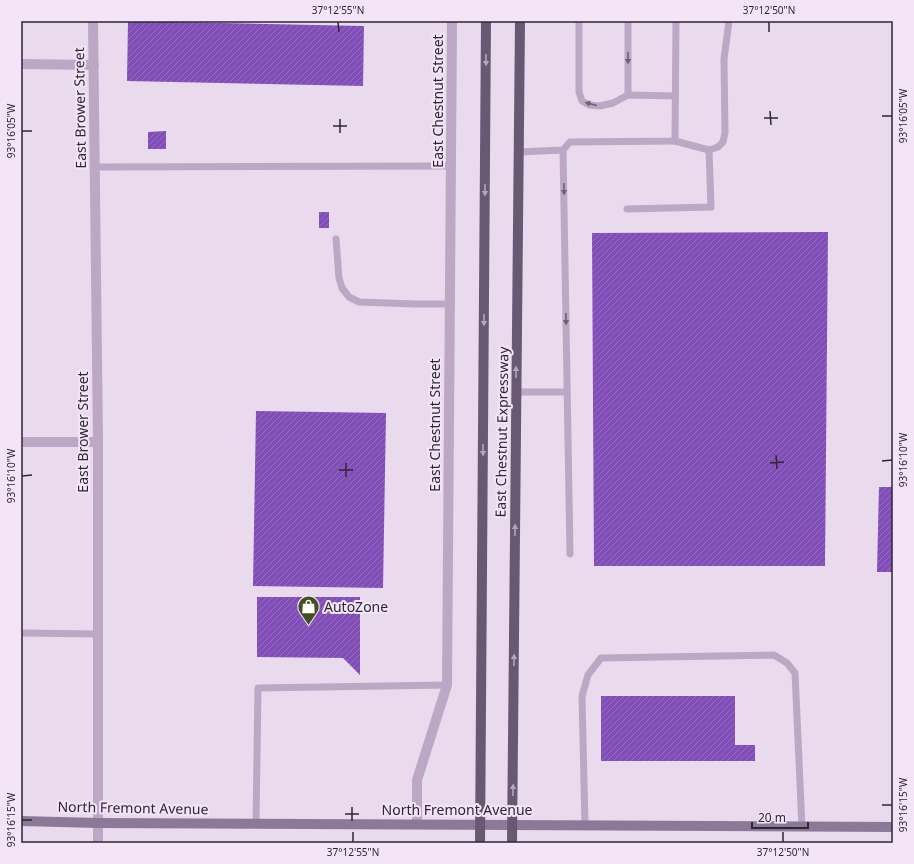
<svg xmlns="http://www.w3.org/2000/svg" width="914" height="864" viewBox="0 0 914 864" font-family="'Noto Sans',sans-serif">
<style>
.building{fill:url(#building-hatch)}
.lines{fill:none;stroke-linecap:round;stroke-linejoin:round}
.lane{stroke:#bca7c5;stroke-width:7}
.street{stroke:#bca7c5;stroke-width:10}
.secondary{stroke:#8b7998;stroke-width:10}
.primary{stroke:#685973;stroke-width:10}
.oneway{fill:#6d6174}
.oneway2{fill:#b4a6bc}
.ticks{fill:none;stroke:#2d2732;stroke-width:1.5}
.labels{text-anchor:middle;stroke-width:4;stroke-linejoin:round;paint-order:stroke}
.street-label{font-size:14px;fill:#2d2732;stroke:#f3e5f7}
.poi-label{font-size:14px;fill:#2d2732;stroke:#f3e5f7;text-anchor:start}
.neatline{fill:none;stroke:#2d2732;stroke-width:1.5}
.ticks-label{font-size:10px;text-anchor:middle;fill:#2d2732}
</style>
<defs>
<pattern id="building-hatch" width="6" height="6" patternUnits="userSpaceOnUse"><rect width="6" height="6" fill="#804db9"/><path d="M-1 1l2-2M0 6l6-6M5 7l2-2" fill="none" stroke="#936fbc"/></pattern>
</defs>
<rect width="100%" height="100%" fill="#e9daee"/>
<!-- building -->
<g class="building">
<polygon points="128,21 364,26 363,86 127,81"/>
<polygon points="166,131 166,149 148,149 148,132"/>
<rect x="319" y="212" width="10" height="16"/>
<polygon points="828,232 825,566 594,566 592,233"/>
<polygon points="256,411 386,413 383,588 253,586"/>
<polygon points="879,487 893,487 893,572 877,572"/>
<polygon points="257,597 360,597 360,675 343,658 257,657"/>
<polygon points="601,696 735,696 735,745 755,745 755,761 601,761"/>
</g>
<g class="lines">
<!-- lane -->
<g class="lane">
<polyline points="579,21 579,92 582,101 589,105 600,106 613,103 628,95 675,96"/>
<polyline points="628,95 628,21"/>
<polyline points="675,141 709,150 718,147 723,142 725,133 724,59 729,21"/>
<polyline points="563,150 570,554"/>
<polyline points="519,152 563,150 570,142 675,141 676,21"/>
<polyline points="95,167 451,166"/>
<polyline points="627,209 711,207 709,150"/>
<polyline points="336,239 339,278 342,288 349,297 359,302 415,304 450,304"/>
<polyline points="516,392 567,392"/>
<polyline points="21,633 98,634"/>
<polyline points="256,823 258,688 447,685"/>
<polyline points="585,825 582,696 588,675 601,658 774,655 787,663 795,673 802,827"/>
</g>
<!-- street -->
<g class="street">
<polyline points="93,21 98,442 98,843"/>
<polyline points="21,64 94,65"/>
<polyline points="21,442 98,442"/>
<polyline points="417,824 417,780 447,685 452,21"/>
</g>
<!-- secondary -->
<polyline class="secondary" points="21,821 98,823 893,827"/>
<!-- primary -->
<g class="primary">
<polyline points="480,843 486,21"/>
<polyline points="512,843 520,21"/>
</g>
</g>
<!-- one-way arrows -->
<defs><path id="oneway-solid" d="M-6-.8H1V-3.2L6.5 0L1 3.2V.8H-6Z"/></defs>
<g class="oneway">
<use href="#oneway-solid" transform="translate(628 58) rotate(90)"/>
<use href="#oneway-solid" transform="translate(591 104) rotate(-165)"/>
<use href="#oneway-solid" transform="translate(564 189) rotate(89)"/>
<use href="#oneway-solid" transform="translate(566 319) rotate(89)"/>
</g>
<g class="oneway2">
<use href="#oneway-solid" transform="translate(486 60) rotate(90)"/>
<use href="#oneway-solid" transform="translate(485 190) rotate(90)"/>
<use href="#oneway-solid" transform="translate(484 320) rotate(90)"/>
<use href="#oneway-solid" transform="translate(516 372) rotate(-89)"/>
<use href="#oneway-solid" transform="translate(483 450) rotate(90)"/>
<use href="#oneway-solid" transform="translate(515 530) rotate(-89)"/>
<use href="#oneway-solid" transform="translate(514 660) rotate(-89)"/>
<use href="#oneway-solid" transform="translate(513 790) rotate(-89)"/>
</g>
<!-- ticks -->
<path class="ticks" d="M338 22 339 32M769 22V32M770 111 771 125M882 116H892M764 118H778M340 119V133M333 126H347M22 131H32M776 455 777 469M882 461 892 460M346 463V477M770 463 784 462M339 470H353M22 476 32 475M882 805H892M352 807V821M345 814H359M22 820H32M353 832V842M783 832V842"/>
<!-- icons -->
<defs>
<symbol id="shop-pin" viewBox="-11 -11 22 30"><path d="M0 17L-7.5 6A9.5 9.5 0 1 1 7.5 6Z" fill="#414f21" stroke="#f3e5f7"/><path d="M-5-2.5h2.3a2.7 3.5 0 0 1 5.4 0H5L5.5 6h-11ZM-1.5-2.5h3a1.5 2.3 0 0 0-3 0Z" fill="#fff"/></symbol>
</defs>
<g fill-rule="evenodd">
<use href="#shop-pin" x="296" y="594" width="25" height="34"/>
</g>
<g class="labels">
<!-- street labels -->
<g class="street-label">
<text transform="translate(438 101) rotate(-90)" y="5">East Chestnut Street</text>
<text transform="translate(80 108) rotate(-91)" y="5">East Brower Street</text>
<text transform="translate(435 425) rotate(-90)" y="5">East Chestnut Street</text>
<text transform="translate(83 432) rotate(-90)" y="5">East Brower Street</text>
<text transform="translate(502 432) rotate(-89)" y="5">East Chestnut Expressway</text>
<text transform="translate(133 808) rotate(1)" y="5">North Fremont Avenue</text>
<text x="457" y="815">North Fremont Avenue</text>
</g>
<!-- poi labels -->
<g class="poi-label">
<text x="324" y="612">AutoZone</text>
</g>
</g>
<!-- border -->
<rect width="914" height="864" fill="none" stroke="#f3e5f7" stroke-width="44"/>
<!-- scale -->
<path d="M752 822v6h56v-6" fill="none" stroke="#2d2732" stroke-width="2"/>
<text x="758" y="822" font-size="12" fill="#2d2732" stroke="#f3e5f7" stroke-width="3" paint-order="stroke">20 m</text>
<rect x="22" y="22" width="870" height="820" class="neatline"/>
<g class="ticks-label">
<text x="338" y="14">37°12'55"N</text>
<text x="769" y="14">37°12'50"N</text>
<text transform="translate(903 116) rotate(-90)" y="4">93°16'05"W</text>
<text transform="translate(11 131) rotate(-90)" y="4">93°16'05"W</text>
<text transform="translate(903 460) rotate(-90)" y="4">93°16'10"W</text>
<text transform="translate(11 476) rotate(-90)" y="4">93°16'10"W</text>
<text transform="translate(903 805) rotate(-90)" y="4">93°16'15"W</text>
<text transform="translate(11 820) rotate(-90)" y="4">93°16'15"W</text>
<text x="353" y="856">37°12'55"N</text>
<text x="783" y="856">37°12'50"N</text>
</g>
</svg>
